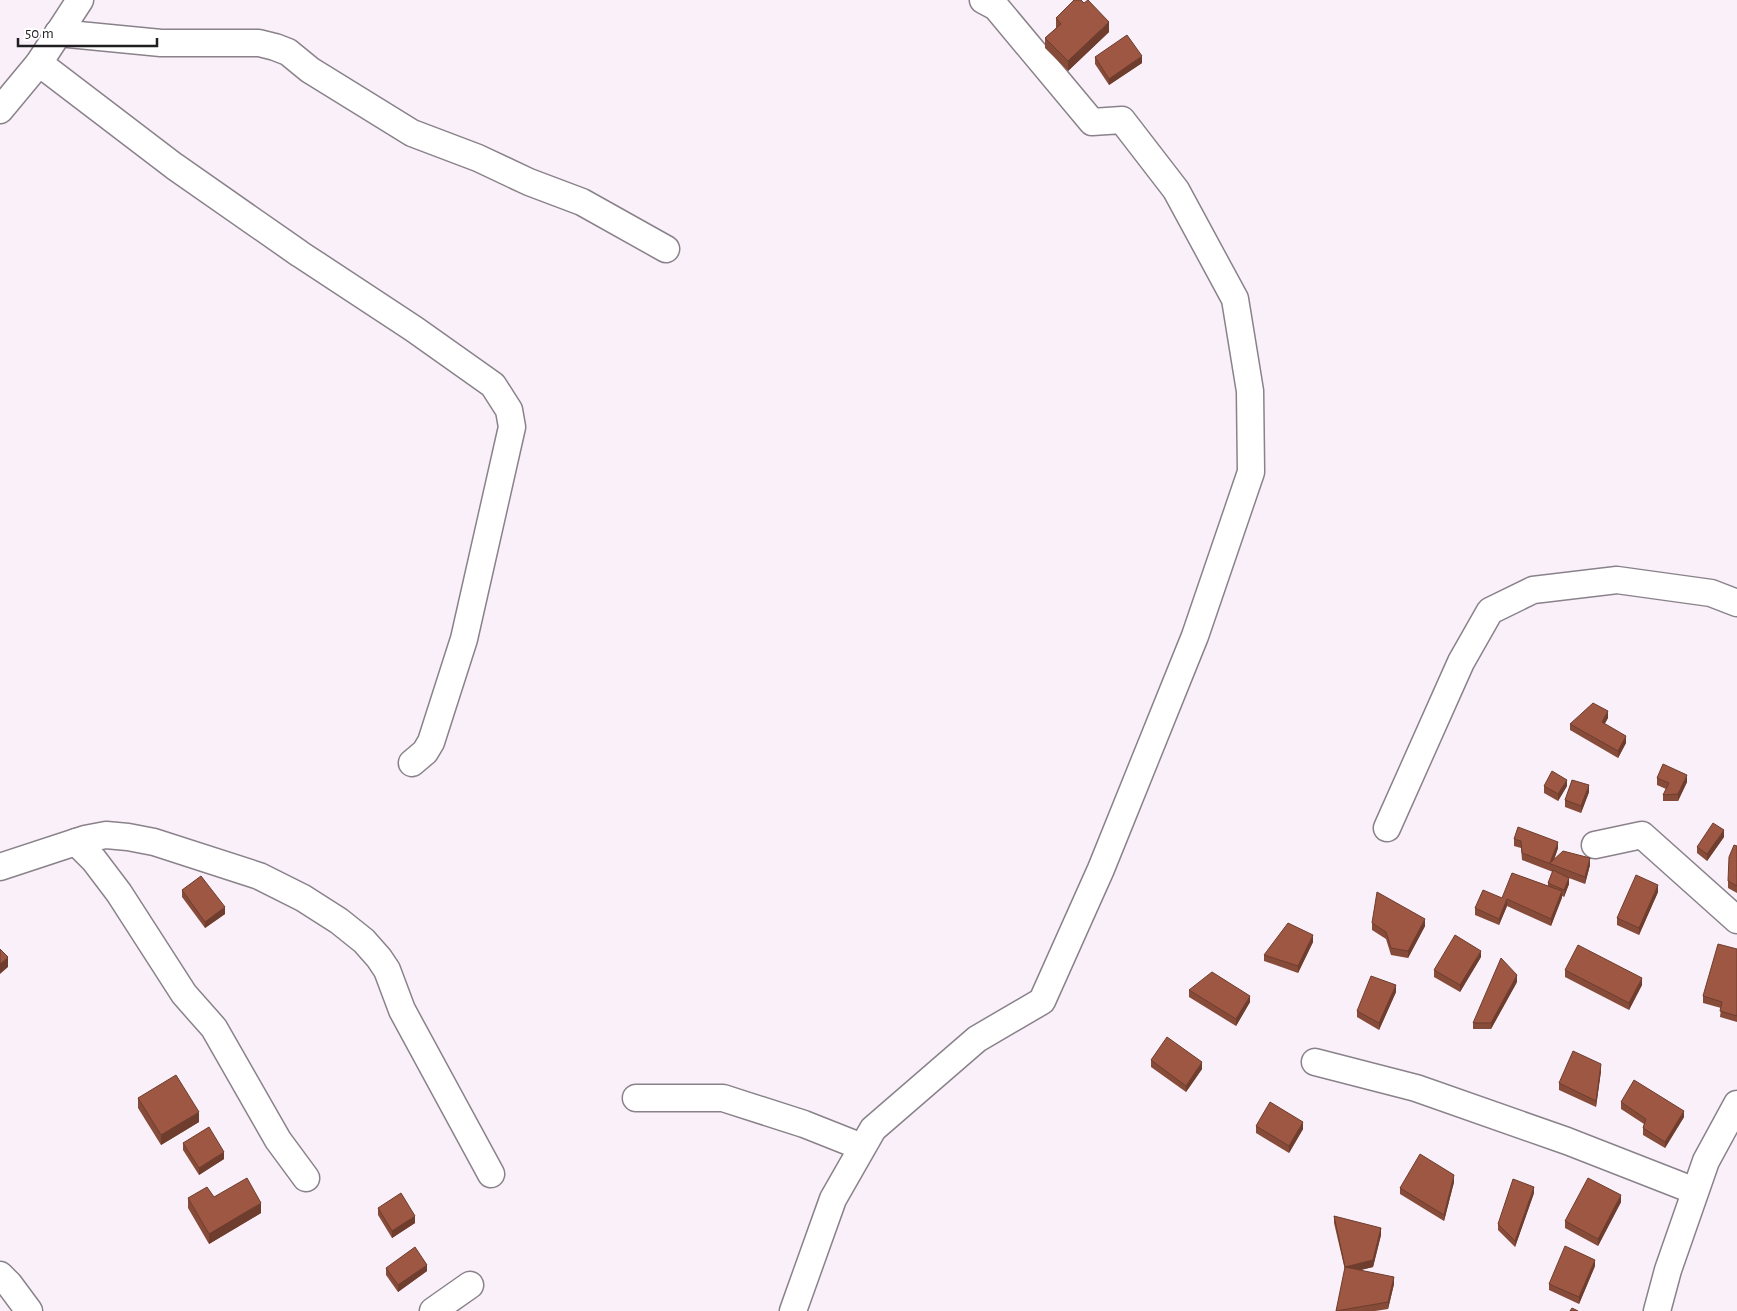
<svg xmlns="http://www.w3.org/2000/svg" width="1737" height="1311" viewBox="0 0 1737 1311" font-family="'Alegreya Sans',sans-serif">
<style>
.lines{fill:none;stroke-linecap:round;stroke-linejoin:round}
.minor-casing{stroke:#8a828a;stroke-width:29}
.minor{stroke:#fff;stroke-width:26}
.wall{fill:#874b39}
.shaded-wall{fill:#6e3d2e}
.building{fill:#9d5742;stroke:#6e3d2e}
</style>
<rect width="100%" height="100%" fill="#f9f0fa"/>
<g class="lines">
<defs>
<g id="minor">
<polyline points="58,33 161,43 259,43 275,47 288,52 310,70 412,133 478,158 529,182 582,202 666,249"/>
<polyline points="39,63 174,166 300,254 414,329 493,385 509,410 512,427 464,639 431,742 425,752 412,763"/>
<polyline points="0,110 39,63 80,0"/>
<polyline points="1387,828 1461,662 1490,611 1533,590 1617,580 1711,593 1737,603"/>
<polyline points="76,842 94,860 119,893 184,994 214,1028 278,1140 306,1178"/>
<polyline points="1595,845 1642,835 1737,920"/>
<polyline points="0,867 85,839 106,835 128,837 154,842 259,876 303,898 339,921 364,941 379,958 387,970 402,1010 491,1174"/>
<polyline points="1315,1062 1416,1088 1567,1141 1695,1191"/>
<polyline points="636,1098 723,1098 804,1124 862,1147"/>
<polyline points="0,1275 9,1284 29,1311"/>
<polyline points="433,1311 470,1285"/>
<polyline points="793,1311 833,1199 873,1129 977,1039 1042,1001 1101,869 1195,636 1251,472 1250,391 1235,299 1176,190 1122,120 1092,122 996,7 983,0"/>
<polyline points="1657,1311 1668,1270 1706,1161 1737,1104"/>
</g>
</defs>
<!-- minor casing -->
<use href="#minor" class="minor-casing"/>
<!-- minor -->
<use href="#minor" class="minor"/>
</g>
<!-- wall -->
<g class="wall">
<polygon points="1056,18 1109,32 1068,71 1045,48 1045,38 1056,28"/>
<polygon points="1095,57 1142,63 1109,85 1095,64"/>
<polygon points="1608,718 1604,724 1626,743 1618,758 1570,730 1570,724"/>
<polygon points="1657,778 1687,782 1678,801 1663,801 1663,795 1666,789 1657,785"/>
<polygon points="1544,786 1567,786 1558,801 1544,793"/>
<polygon points="1589,792 1581,813 1565,807 1565,800"/>
<polygon points="1724,837 1707,861 1697,853 1697,847"/>
<polygon points="1514,839 1558,848 1554,860 1590,865 1585,884 1569,878 1569,884 1564,897 1562,896 1551,926 1507,906 1499,925 1475,915 1475,908 1502,898 1548,886 1548,883 1553,872 1522,860 1521,848 1514,846"/>
<polygon points="1737,846 1737,893 1728,888 1728,881"/>
<polygon points="182,890 225,914 205,928 182,897"/>
<polygon points="1658,892 1639,935 1617,925 1617,918"/>
<polygon points="1372,923 1425,926 1408,958 1391,955 1386,939 1372,930"/>
<polygon points="1313,942 1298,973 1264,961 1264,955"/>
<polygon points="1737,949 1737,1022 1720,1017 1721,1008 1703,1003 1703,996"/>
<polygon points="1481,957 1460,992 1434,977 1434,970"/>
<polygon points="1565,970 1642,985 1629,1010 1565,977"/>
<polygon points="1517,982 1491,1029 1473,1029 1473,1023"/>
<polygon points="1189,990 1250,1002 1236,1026 1189,997"/>
<polygon points="1396,992 1379,1030 1357,1017 1357,1011"/>
<polygon points="1151,1060 1202,1069 1186,1092 1151,1067"/>
<polygon points="1601,1071 1596,1107 1559,1090 1559,1083"/>
<polygon points="138,1098 199,1122 161,1145 138,1108"/>
<polygon points="1621,1102 1684,1117 1665,1148 1643,1135 1643,1128 1644,1124 1621,1109"/>
<polygon points="1256,1126 1303,1129 1289,1153 1256,1133"/>
<polygon points="183,1143 224,1159 199,1175 183,1150"/>
<polygon points="1454,1182 1444,1221 1400,1194 1400,1188"/>
<polygon points="1534,1193 1515,1247 1498,1230 1498,1224"/>
<polygon points="214,1197 261,1213 209,1244 188,1208 188,1198"/>
<polygon points="1621,1202 1598,1246 1565,1228 1565,1221"/>
<polygon points="378,1208 415,1223 392,1238 378,1215"/>
<polygon points="1334,1216 1381,1235 1373,1267 1360,1270 1394,1284 1388,1309 1375,1311 1336,1311 1345,1270 1334,1223"/>
<polygon points="1595,1266 1579,1304 1549,1290 1549,1284"/>
<polygon points="386,1268 427,1271 398,1292 386,1275"/>
</g>
<!-- shaded-wall -->
<g class="shaded-wall">
<polygon points="1109,22 1109,32 1068,71 1068,61"/>
<polygon points="1142,56 1142,63 1109,85 1109,79"/>
<polygon points="1608,711 1608,718 1602,729 1602,722"/>
<polygon points="1626,736 1626,743 1618,758 1618,751"/>
<polygon points="1687,775 1687,782 1678,801 1678,794"/>
<polygon points="1567,780 1567,786 1558,801 1558,794"/>
<polygon points="1589,785 1589,792 1581,813 1581,806"/>
<polygon points="1724,830 1724,837 1707,861 1707,854"/>
<polygon points="1558,842 1558,848 1552,865 1550,864"/>
<polygon points="1590,858 1590,865 1585,884 1585,877"/>
<polygon points="1569,878 1569,884 1564,897 1564,890"/>
<polygon points="1658,885 1658,892 1639,935 1639,928"/>
<polygon points="1562,891 1562,898 1551,926 1551,919"/>
<polygon points="1507,899 1507,906 1499,925 1499,919"/>
<polygon points="225,907 225,914 205,928 205,922"/>
<polygon points="1425,919 1425,926 1408,958 1408,951"/>
<polygon points="1313,935 1313,942 1298,973 1298,966"/>
<polygon points="1481,951 1481,957 1460,992 1460,985"/>
<polygon points="8,957 8,967 0,974 0,964"/>
<polygon points="1517,975 1517,982 1491,1029 1491,1023"/>
<polygon points="1642,978 1642,985 1629,1010 1629,1003"/>
<polygon points="1396,985 1396,992 1379,1030 1379,1023"/>
<polygon points="1250,996 1250,1002 1236,1026 1236,1019"/>
<polygon points="1202,1062 1202,1069 1186,1092 1186,1086"/>
<polygon points="1601,1064 1601,1071 1596,1107 1596,1101"/>
<polygon points="1684,1111 1684,1117 1665,1148 1665,1142"/>
<polygon points="199,1112 199,1122 161,1145 161,1135"/>
<polygon points="1303,1122 1303,1129 1289,1153 1289,1146"/>
<polygon points="224,1152 224,1159 199,1175 199,1168"/>
<polygon points="1454,1175 1454,1182 1444,1221 1444,1215"/>
<polygon points="1534,1187 1534,1193 1515,1247 1515,1241"/>
<polygon points="1621,1195 1621,1202 1598,1246 1598,1239"/>
<polygon points="261,1203 261,1213 209,1244 209,1234"/>
<polygon points="415,1216 415,1223 392,1238 392,1231"/>
<polygon points="1381,1228 1381,1235 1373,1267 1345,1274 1345,1267"/>
<polygon points="1595,1260 1595,1266 1579,1304 1579,1297"/>
<polygon points="427,1265 427,1271 398,1292 398,1285"/>
<polygon points="1394,1277 1394,1284 1388,1309 1388,1302"/>
</g>
<!-- building -->
<g class="building">
<polygon points="1074,0 1081,0 1084,3 1088,0 1109,22 1068,61 1045,38 1061,24 1056,18"/>
<polygon points="1127,35 1142,56 1109,79 1095,57"/>
<polygon points="1593,703 1608,711 1602,722 1626,736 1618,751 1570,724"/>
<polygon points="1663,764 1687,775 1678,794 1663,795 1669,783 1657,778"/>
<polygon points="1552,771 1567,780 1558,794 1544,786"/>
<polygon points="1572,780 1589,785 1581,806 1565,800"/>
<polygon points="1713,823 1724,830 1707,854 1697,847"/>
<polygon points="1518,827 1558,842 1550,863 1563,851 1590,858 1585,877 1522,853 1521,841 1514,839"/>
<polygon points="1734,845 1737,846 1737,886 1728,881 1729,857"/>
<polygon points="1553,870 1569,878 1564,890 1548,883"/>
<polygon points="1512,873 1562,891 1551,919 1507,899 1499,919 1475,908 1483,890 1502,898"/>
<polygon points="1636,875 1658,885 1639,928 1617,918"/>
<polygon points="201,876 225,907 205,922 182,890"/>
<polygon points="1377,892 1425,919 1408,951 1391,948 1386,932 1372,923"/>
<polygon points="1288,923 1313,935 1298,966 1264,955"/>
<polygon points="1455,935 1481,951 1460,985 1434,970"/>
<polygon points="1718,944 1737,949 1737,1016 1720,1011 1722,1002 1703,996"/>
<polygon points="1578,945 1642,978 1629,1003 1565,970"/>
<polygon points="0,949 8,957 0,964"/>
<polygon points="1501,958 1517,975 1491,1023 1473,1023"/>
<polygon points="1212,972 1250,996 1236,1019 1189,990"/>
<polygon points="1371,976 1396,985 1379,1023 1357,1011"/>
<polygon points="1167,1037 1202,1062 1186,1086 1151,1060"/>
<polygon points="1573,1051 1601,1064 1596,1101 1559,1083"/>
<polygon points="176,1075 199,1112 161,1135 138,1098"/>
<polygon points="1634,1080 1684,1111 1665,1142 1643,1128 1646,1119 1621,1102"/>
<polygon points="1270,1102 1303,1122 1289,1146 1256,1126"/>
<polygon points="209,1127 224,1152 199,1168 183,1143"/>
<polygon points="1420,1154 1454,1175 1444,1215 1400,1188"/>
<polygon points="247,1178 261,1203 209,1234 188,1198 207,1187 214,1197"/>
<polygon points="1588,1178 1621,1195 1598,1239 1565,1221"/>
<polygon points="1513,1179 1534,1187 1515,1241 1498,1224"/>
<polygon points="401,1193 415,1216 392,1231 378,1208"/>
<polygon points="1334,1216 1381,1228 1373,1260 1345,1267 1394,1277 1388,1302 1336,1311 1345,1267"/>
<polygon points="1565,1246 1595,1260 1579,1297 1549,1284"/>
<polygon points="415,1247 427,1265 398,1285 386,1268"/>
<polygon points="1572,1308 1578,1311 1570,1311"/>
</g>
<!-- scale -->
<path d="M18 38v8h139v-8" fill="none" stroke="#211e21" stroke-width="2.5"/>
<text x="25" y="38" font-size="15" fill="#211e21" stroke="#ffffff" stroke-width="4" paint-order="stroke">50 m</text>
</svg>
